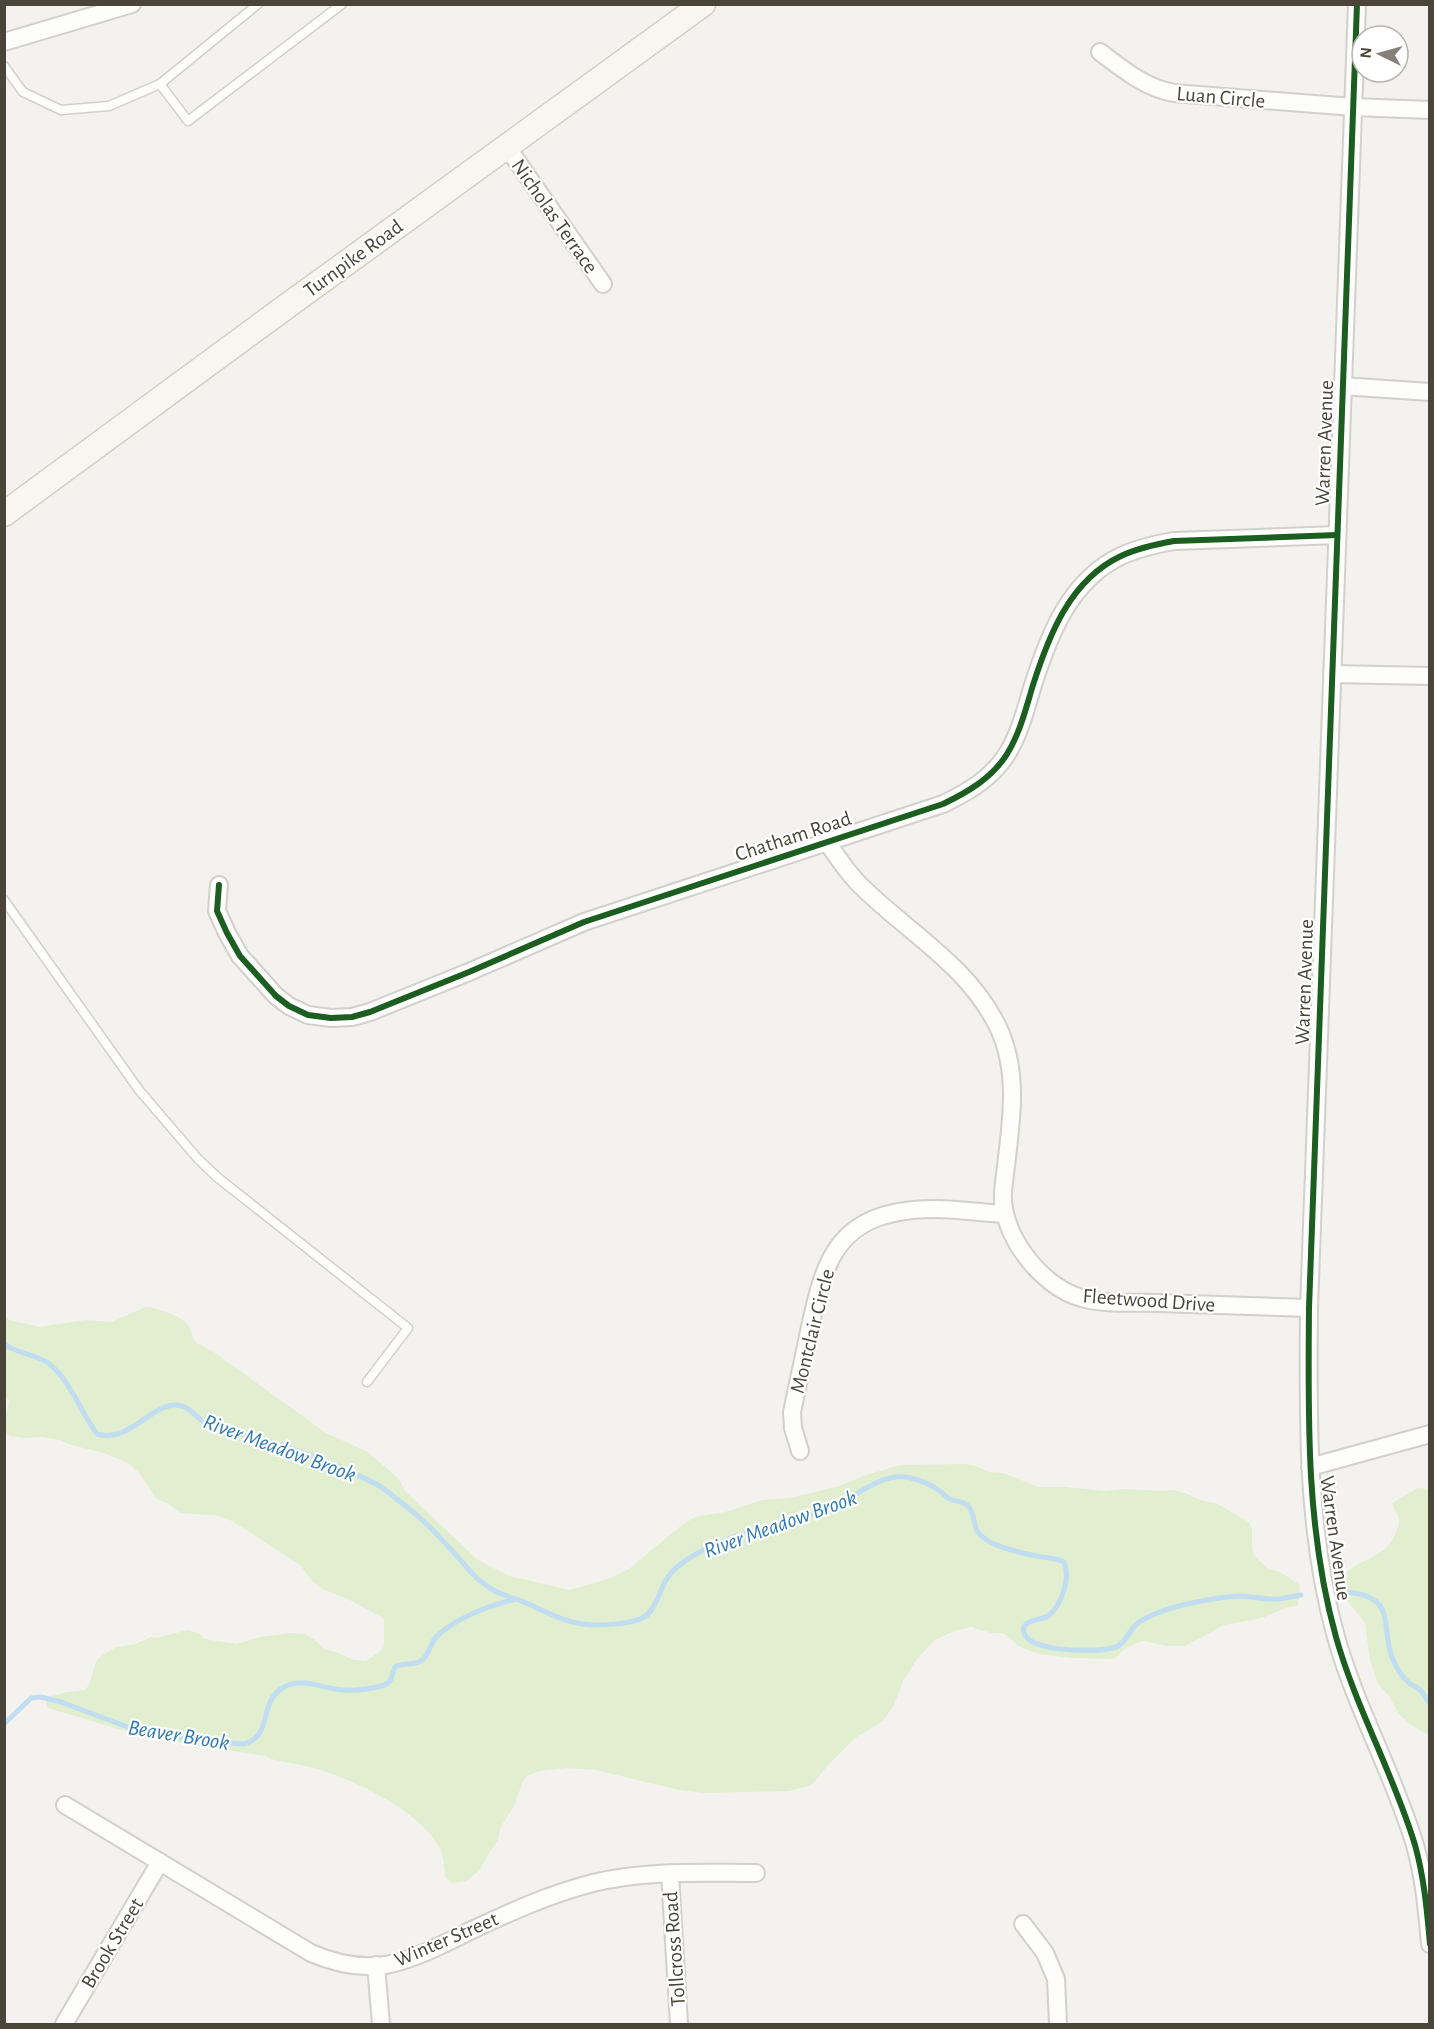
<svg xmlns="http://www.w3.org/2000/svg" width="1434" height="2029" viewBox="0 0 1434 2029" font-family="'Alegreya Sans',sans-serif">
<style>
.green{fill:#e1eecf}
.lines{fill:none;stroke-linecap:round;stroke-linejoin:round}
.stream{stroke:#c0ddf1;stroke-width:5}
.lane-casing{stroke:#d2d0cb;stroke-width:11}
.street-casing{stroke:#d2d0cb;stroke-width:20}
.secondary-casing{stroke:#d3cfc5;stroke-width:27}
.lane{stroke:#fdfdfc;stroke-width:8}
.street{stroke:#fdfdfc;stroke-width:16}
.secondary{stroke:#f7f6f1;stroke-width:24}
.cycleway-casing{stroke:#fff;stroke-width:10}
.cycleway{stroke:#1b5e20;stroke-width:6}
.labels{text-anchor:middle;stroke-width:4.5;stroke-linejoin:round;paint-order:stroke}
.street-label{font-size:21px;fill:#4b4439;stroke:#fff}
.water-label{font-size:22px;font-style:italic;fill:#2e7ab2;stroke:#fff}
</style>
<rect width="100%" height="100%" fill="#f4f2ee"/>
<!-- green -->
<g class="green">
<path d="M146 1307C157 1308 182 1316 188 1325 191 1330 192 1338 196 1343L214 1352 326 1433 368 1452 399 1479 405 1491 478 1560 509 1576 570 1590 608 1579 629 1569 682 1525 695 1517 725 1512 762 1500 789 1498 840 1486 863 1476 900 1465 964 1464 976 1466 989 1472 1003 1473 1039 1487H1065L1105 1491 1125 1489 1160 1491 1172 1490 1185 1493 1203 1501 1216 1503 1249 1522 1252 1529V1549L1254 1555 1267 1568 1280 1572 1300 1585 1298 1606 1288 1607 1262 1618 1224 1625 1185 1646H1166L1145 1641 1139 1642 1126 1648 1114 1659 1072 1658 1039 1654 1018 1646 1009 1637 1003 1633H991L971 1627 954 1631 935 1640 917 1659 903 1681 894 1705 883 1721 855 1738 828 1765 814 1782 809 1786 789 1791 705 1793 679 1790 596 1770 566 1768 539 1771 527 1776 523 1781 514 1806 500 1828 498 1840 487 1856 480 1870 466 1881 452 1883 446 1878C444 1870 444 1860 441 1851 423 1812 360 1783 321 1770 305 1765 288 1763 271 1759L266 1756 187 1744 118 1729 48 1708 46 1703 49 1697 66 1692 85 1690 89 1685 96 1662 100 1657 116 1647 135 1644 151 1637 157 1638 187 1630 199 1633 204 1639 236 1644 261 1637 291 1633 304 1634 315 1640 324 1649 336 1652 354 1660 366 1661 382 1650 384 1645V1620L380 1616 346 1598 322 1589 312 1581 300 1565 232 1521 220 1516 181 1513 169 1504 157 1499 139 1473 130 1464 104 1453 71 1445 60 1440 42 1437 23 1438 11 1436 6 1432 5 1419 9 1401 5 1397V1317L9 1320 40 1327 85 1320 111 1322Z"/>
<path d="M1418 1488 1430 1489 1429 1735 1409 1724 1399 1714 1389 1696 1378 1684 1370 1660 1365 1623 1351 1605 1342 1597C1334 1557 1385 1566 1395 1534 1397 1530 1399 1525 1399 1521 1399 1514 1393 1509 1392 1503Z"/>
</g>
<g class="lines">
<!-- stream -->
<g class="stream">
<path d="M4 1344C18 1354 35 1354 48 1363 69 1378 82 1414 97 1434 128 1443 149 1407 174 1405 190 1404 195 1418 207 1424 224 1432 243 1434 261 1439 301 1451 339 1465 376 1484 385 1489 392 1495 399 1501 428 1522 448 1546 471 1572 475 1577 487 1586 493 1590 502 1595 514 1598 524 1602 542 1610 562 1621 582 1624 596 1626 638 1625 648 1614 661 1600 660 1581 677 1567 719 1532 784 1527 834 1506 858 1496 882 1471 911 1478 920 1480 929 1484 937 1489 942 1492 945 1497 950 1499 957 1502 966 1501 970 1508 976 1519 972 1530 984 1538 997 1548 1021 1553 1037 1556 1046 1558 1056 1558 1064 1562 1071 1577 1061 1607 1048 1616 1041 1620 1032 1619 1026 1624 1024 1626 1023 1628 1024 1632 1027 1653 1097 1652 1113 1648 1126 1645 1128 1630 1138 1623 1157 1610 1184 1604 1207 1600 1218 1598 1231 1596 1243 1596 1255 1597 1267 1600 1279 1599 1286 1598 1294 1596 1301 1595"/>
<path d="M1344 1592C1403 1596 1376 1629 1396 1666 1399 1671 1403 1678 1407 1681 1410 1685 1415 1685 1419 1689 1423 1692 1426 1699 1430 1704"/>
<path d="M4 1724 31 1698 41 1697 61 1702 133 1729 201 1741 244 1744C274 1736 257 1702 284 1687 302 1677 324 1689 343 1690 357 1691 371 1689 385 1685L390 1681 395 1667C403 1662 414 1666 421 1661 429 1656 430 1644 436 1637 457 1617 487 1607 515 1599"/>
</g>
<defs>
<g id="lane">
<polyline points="4,66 23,92 61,110 109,106 160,84 258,4"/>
<polyline points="160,84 188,121 342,4"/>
<polyline points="4,900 139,1090 198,1159 217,1177 408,1328 367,1382"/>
</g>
<g id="street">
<path d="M1357 4 1309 1308C1308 1418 1306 1530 1336 1637 1356 1708 1394 1775 1415 1845 1424 1877 1427 1910 1430 1944"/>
<polyline points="4,42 132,4"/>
<path d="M1100 52C1124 70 1145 88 1174 93L1353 107 1430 110"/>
<polyline points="507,147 603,284"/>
<polyline points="1342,386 1430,392"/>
<polyline points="1332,674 1430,676"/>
<path d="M827 842C837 857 847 872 860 885 907 932 968 965 998 1027 1023 1079 1008 1138 1003 1192 1000 1234 1042 1288 1082 1298 1106 1305 1134 1302 1159 1303 1209 1305 1259 1306 1309 1308"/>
<path d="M219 885 217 911 227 933 240 956 276 996 289 1006 308 1015 331 1018 352 1017 370 1012 469 972 584 922 943 804C968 792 992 778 1007 754 1020 733 1026 708 1033 685 1049 635 1070 580 1121 556 1138 548 1157 544 1174 541L1337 535"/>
<path d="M800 1451 793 1428 792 1412C798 1384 804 1355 810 1327 823 1267 835 1220 905 1211 938 1206 973 1212 1005 1214"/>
<polyline points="1310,1467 1430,1434"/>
<path d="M65 1805 311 1953C334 1963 360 1969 386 1965 415 1959 444 1944 470 1931 510 1912 550 1894 593 1883 645 1870 701 1873 756 1873"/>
<polyline points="670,1874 679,2024"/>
<polyline points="1023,1924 1045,1953 1056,1979 1058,2024"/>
<polyline points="376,1965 381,2024"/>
<polyline points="64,2024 160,1862"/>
</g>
<polyline id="secondary" points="4,514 276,314 703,4"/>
</defs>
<!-- lane casing -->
<use href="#lane" class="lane-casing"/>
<!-- street casing -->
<use href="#street" class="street-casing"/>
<!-- secondary casing -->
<use href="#secondary" class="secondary-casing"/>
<!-- lane -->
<use href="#lane" class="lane"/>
<!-- street -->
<use href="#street" class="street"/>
<!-- secondary -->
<use href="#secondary" class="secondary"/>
<defs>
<g id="cycleway">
<path d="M1357 4 1309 1308C1308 1418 1306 1530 1336 1637 1356 1708 1394 1775 1415 1845 1424 1877 1427 1910 1430 1944"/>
<path d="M219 885 217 911 227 933 240 956 276 996 289 1006 308 1015 331 1018 352 1017 370 1012 469 972 584 922 943 804C968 792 992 778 1007 754 1020 733 1026 708 1033 685 1049 635 1070 580 1121 556 1138 548 1157 544 1174 541L1337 535"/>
</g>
</defs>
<!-- cycleway casing -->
<use href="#cycleway" class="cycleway-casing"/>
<!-- cycleway -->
<use href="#cycleway" class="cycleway"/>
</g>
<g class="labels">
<!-- street labels -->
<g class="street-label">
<text transform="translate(1221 97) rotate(5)" y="7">Luan Circle</text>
<text transform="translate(555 216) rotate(55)" y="7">Nicholas Terrace</text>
<text transform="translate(353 258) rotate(-36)" y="7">Turnpike Road</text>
<text transform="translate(1324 443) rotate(-88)" y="7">Warren Avenue</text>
<text transform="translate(793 836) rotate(-18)" y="7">Chatham Road</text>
<text transform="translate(1304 982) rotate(-88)" y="7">Warren Avenue</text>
<text transform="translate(1149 1300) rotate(4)" y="7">Fleetwood Drive</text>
<text transform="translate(812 1331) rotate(-76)" y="7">Montclair Circle</text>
<text transform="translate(1336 1538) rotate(82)" y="7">Warren Avenue</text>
<text transform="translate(446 1939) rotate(-23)" y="7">Winter Street</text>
<text transform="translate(112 1943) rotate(-59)" y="7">Brook Street</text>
<text transform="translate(674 1949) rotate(-94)" y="7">Tollcross Road</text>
</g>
<!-- water labels -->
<g class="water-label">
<text transform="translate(280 1447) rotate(20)" y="8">River Meadow Brook</text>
<text transform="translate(780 1523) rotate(-20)" y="8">River Meadow Brook</text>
<text transform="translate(179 1734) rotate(9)" y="8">Beaver Brook</text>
</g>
</g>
<!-- border -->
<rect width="1434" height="2029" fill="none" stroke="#4b4439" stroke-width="12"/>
<!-- north arrow -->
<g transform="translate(1380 54) rotate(275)"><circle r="28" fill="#ffffff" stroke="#b7b4b0" stroke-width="1.5"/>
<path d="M0-4.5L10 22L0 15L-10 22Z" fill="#868178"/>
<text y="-9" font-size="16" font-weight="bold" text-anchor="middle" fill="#4b4439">N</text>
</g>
</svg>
